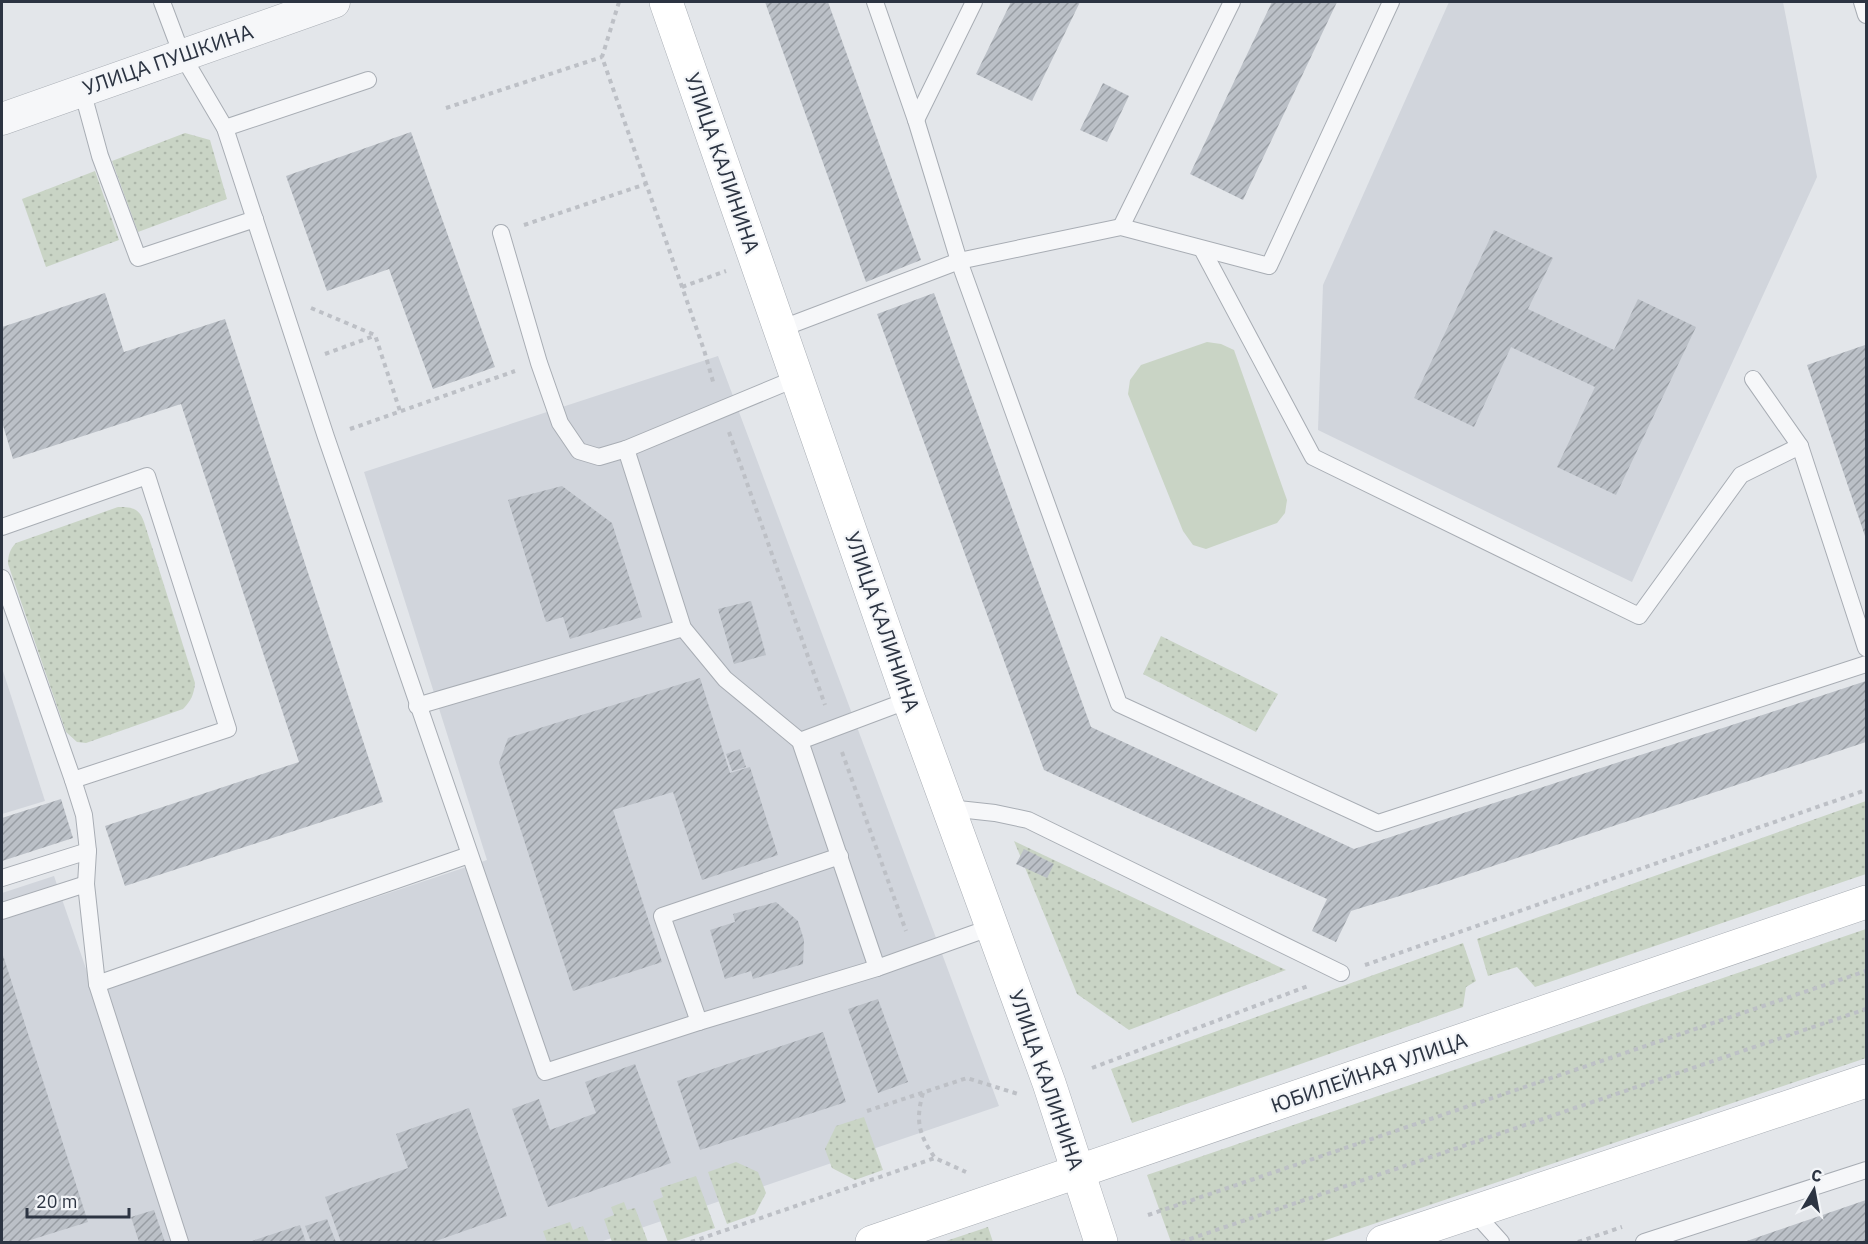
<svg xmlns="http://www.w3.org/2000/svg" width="1868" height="1244" viewBox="0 0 1868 1244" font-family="'IBM Plex Sans',sans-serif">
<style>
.built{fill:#d1d5dc}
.grass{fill:url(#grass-dots)}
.pitch{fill:#c9d4c5}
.building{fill:url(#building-hatch)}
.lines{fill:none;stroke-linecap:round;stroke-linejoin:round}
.service-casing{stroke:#a8adb4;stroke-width:18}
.minor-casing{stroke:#a8adb4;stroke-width:33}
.secondary-casing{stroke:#a8adb4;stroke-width:34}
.path{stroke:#bdc0c6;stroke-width:4;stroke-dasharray:4.5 4.5;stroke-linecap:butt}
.service{stroke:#f6f7f9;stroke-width:16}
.minor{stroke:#f6f7f9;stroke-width:32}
.secondary{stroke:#fff;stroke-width:33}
.labels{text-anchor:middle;stroke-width:4.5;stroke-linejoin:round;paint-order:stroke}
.street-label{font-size:21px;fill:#2c3442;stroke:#f3f5f8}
</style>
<defs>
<pattern id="grass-dots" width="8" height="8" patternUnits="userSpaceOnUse" patternTransform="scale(1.5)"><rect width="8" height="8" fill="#c9d4c5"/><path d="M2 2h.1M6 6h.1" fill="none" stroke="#adb7aa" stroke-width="1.8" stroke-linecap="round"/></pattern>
<pattern id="building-hatch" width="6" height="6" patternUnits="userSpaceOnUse" patternTransform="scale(1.5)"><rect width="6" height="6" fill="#bbc0c7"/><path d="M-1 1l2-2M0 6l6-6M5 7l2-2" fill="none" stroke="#989da3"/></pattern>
</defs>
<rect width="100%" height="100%" fill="#e3e6ea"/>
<!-- built -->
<g class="built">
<polygon points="1449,2 1783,2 1817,177 1632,582 1318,430 1323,285"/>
<polygon points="718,356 999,1106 600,1242 2,1242 2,893 54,876 94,992 487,860 364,472"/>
<polygon points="2,668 45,801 2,814"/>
</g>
<!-- grass -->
<g class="grass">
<polygon points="185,133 210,140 227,199 138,232 112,161"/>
<polygon points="95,171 119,240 46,267 22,199"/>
<path d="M118 507C132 507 139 508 144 522L195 683C194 694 191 701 183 709L86 743 77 742 66 732 8 564C8 555 10 549 16 543Z"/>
<polygon points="1161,636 1278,694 1256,732 1143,674"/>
<polygon points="1866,801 1866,874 1535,987 1517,967 1488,976 1477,939"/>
<polygon points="1014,841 1286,970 1129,1030 1077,994"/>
<polygon points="1866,929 1866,1058 1320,1242 1171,1242 1147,1175"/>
<polygon points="1463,943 1476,981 1466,987 1463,1007 1132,1123 1111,1069"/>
<polygon points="864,1117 883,1170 855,1180 832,1168 825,1149 836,1126"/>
<polygon points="736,1162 758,1172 766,1193 755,1214 727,1224 708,1172"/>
<polygon points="696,1176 715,1228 673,1242 668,1242 653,1201 663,1197 660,1188"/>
<polygon points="624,1202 627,1210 635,1208 648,1242 612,1242 604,1219 614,1215 611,1207"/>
<polygon points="570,1222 573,1230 583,1226 589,1242 547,1242 543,1231"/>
<polygon points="988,1227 993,1242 943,1242"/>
</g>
<!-- pitch -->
<polygon class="pitch" points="1207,342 1221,344 1234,350 1287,500 1285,513 1277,523 1206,549 1193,545 1183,531 1128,394 1130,380 1141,365"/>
<!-- building -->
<g class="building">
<polygon points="765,2 828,2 921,260 866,282"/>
<polygon points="1011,2 1080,2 1032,101 976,74"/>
<polygon points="1272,2 1337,2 1243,200 1190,174"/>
<polygon points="1103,83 1129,96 1107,142 1080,130"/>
<polygon points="411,132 495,367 433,389 389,269 327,291 286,176"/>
<polygon points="1494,230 1553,258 1528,309 1614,350 1638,299 1696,327 1616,495 1557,467 1595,387 1511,347 1474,427 1414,398"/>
<polygon points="105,293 124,352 225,319 383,802 125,886 105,826 299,762 181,404 13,459 2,422 2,327"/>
<polygon points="934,293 1091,727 1354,849 1866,681 1866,742 1445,882 1351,911 1336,942 1312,931 1327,899 1044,770 877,314"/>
<polygon points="1865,345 1866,349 1866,539 1807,365"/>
<polygon points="562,486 612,523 642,617 570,639 563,617 546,622 508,500"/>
<polygon points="751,601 766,655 734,664 718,609"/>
<polygon points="700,678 730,773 750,767 778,855 702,880 673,792 613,810 662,962 573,991 499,763 508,738"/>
<polygon points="740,749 746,767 732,771 726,754"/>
<polygon points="61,799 73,838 2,861 2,818"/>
<polygon points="1024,849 1054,864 1047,878 1016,864"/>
<polygon points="776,902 798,921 804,940 803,964 753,979 751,971 725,979 710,930 735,922 733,914"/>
<polygon points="2,952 88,1222 24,1242 2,1242"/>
<polygon points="878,999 908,1082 878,1093 848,1009"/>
<polygon points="823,1032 846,1102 700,1150 677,1081"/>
<polygon points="635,1064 671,1163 548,1207 512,1109 539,1099 550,1130 596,1113 585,1082"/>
<polygon points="469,1108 507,1216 433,1242 341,1242 325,1197 408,1168 396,1134"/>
<polygon points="1866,1200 1866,1242 1744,1242"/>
<polygon points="154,1210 165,1242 139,1242 131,1217"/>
<polygon points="327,1219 336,1242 311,1242 305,1226"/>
<polygon points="300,1225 306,1242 249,1242"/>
</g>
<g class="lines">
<defs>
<g id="service">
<polyline points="162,2 182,55 225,128 326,437 545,1072 699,1022 877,968 992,927"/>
<polyline points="875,2 916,120 959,261 1119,704 1378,823 1866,664"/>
<polyline points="1862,2 1866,15"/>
<polyline points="82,90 100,156 138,258 255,219"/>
<polyline points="916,120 974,2"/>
<polyline points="225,128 368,80"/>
<polyline points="1121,227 1232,2"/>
<polyline points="501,233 539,363 560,423 579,451 599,457 626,449 683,628 725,679 800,741 877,968"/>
<polyline points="1202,249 1313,457 1639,616 1741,475 1800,446"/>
<polyline points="780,329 959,261 1121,227 1269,266 1391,2"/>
<polyline points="1753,379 1800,446 1866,648"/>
<polyline points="626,449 797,378"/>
<polyline points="2,527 147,476 228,729 73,780"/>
<polyline points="2,578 73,780 84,815 88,851 86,884 97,984 180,1242"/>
<polyline points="417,706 683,628"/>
<polyline points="800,741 909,700"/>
<polyline points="949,808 995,813 1028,820 1341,973"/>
<polyline points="2,878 88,851"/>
<polyline points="2,911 86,884"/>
<polyline points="97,984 469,855"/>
<polyline points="699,1022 662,916 840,856"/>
<polyline points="1474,1212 1501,1242"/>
<polyline points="1644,1242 1866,1170"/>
</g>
<polyline id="minor" points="2,119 334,2"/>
<g id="secondary">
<polyline points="666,2 909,700 1049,1083 1101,1242"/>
<polyline points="872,1242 1866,902"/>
<polyline points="1383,1242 1866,1081"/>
</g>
</defs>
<!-- service casing -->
<use href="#service" class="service-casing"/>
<!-- minor casing -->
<use href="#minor" class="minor-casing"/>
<!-- secondary casing -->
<use href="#secondary" class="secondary-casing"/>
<!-- path -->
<g class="path">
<polyline points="619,2 602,57 704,350 714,385"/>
<polyline points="446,108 602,57"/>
<polyline points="524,225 646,184"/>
<polyline points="682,287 726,271"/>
<polyline points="311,308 375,335 400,411"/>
<polyline points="325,354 374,336"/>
<polyline points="350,429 515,371"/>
<polyline points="729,432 825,705"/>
<polyline points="842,752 906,931"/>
<polyline points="1365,965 1866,790"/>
<polyline points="1092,1068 1308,986"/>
<path d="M923 1093C915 1121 919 1135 935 1158"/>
<polyline points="867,1111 967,1078 1018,1094"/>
<polyline points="1148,1215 1866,971"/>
<polyline points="691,1242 935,1158 966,1172"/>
<polyline points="1181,1242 1866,1009"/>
<polyline points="1578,1242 1622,1227"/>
</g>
<!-- service -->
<use href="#service" class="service"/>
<!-- minor -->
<use href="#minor" class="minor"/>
<!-- secondary -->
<use href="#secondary" class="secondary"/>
</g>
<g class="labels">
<!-- street labels -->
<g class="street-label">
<text transform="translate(168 60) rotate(-19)" y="7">УЛИЦА ПУШКИНА</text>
<text transform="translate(722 163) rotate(71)" y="7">УЛИЦА КАЛИНИНА</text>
<text transform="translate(882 622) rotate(71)" y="7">УЛИЦА КАЛИНИНА</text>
<text transform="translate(1369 1073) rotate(-19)" y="7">ЮБИЛЕЙНАЯ УЛИЦА</text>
<text transform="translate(1046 1080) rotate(71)" y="7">УЛИЦА КАЛИНИНА</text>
</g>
</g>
<!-- border -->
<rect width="1868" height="1244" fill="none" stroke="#2c3442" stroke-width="6"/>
<!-- north arrow -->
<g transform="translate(1814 1190) rotate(10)" stroke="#f3f5f8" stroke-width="4.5" paint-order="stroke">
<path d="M0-4.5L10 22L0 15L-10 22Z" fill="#2c3442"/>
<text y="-9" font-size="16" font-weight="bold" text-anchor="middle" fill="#2c3442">С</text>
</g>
<!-- scale -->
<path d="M27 1208v9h102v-9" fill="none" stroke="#2c3442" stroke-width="3"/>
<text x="36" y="1208" font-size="18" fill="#2c3442" stroke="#f3f5f8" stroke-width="4.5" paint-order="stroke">20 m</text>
</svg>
